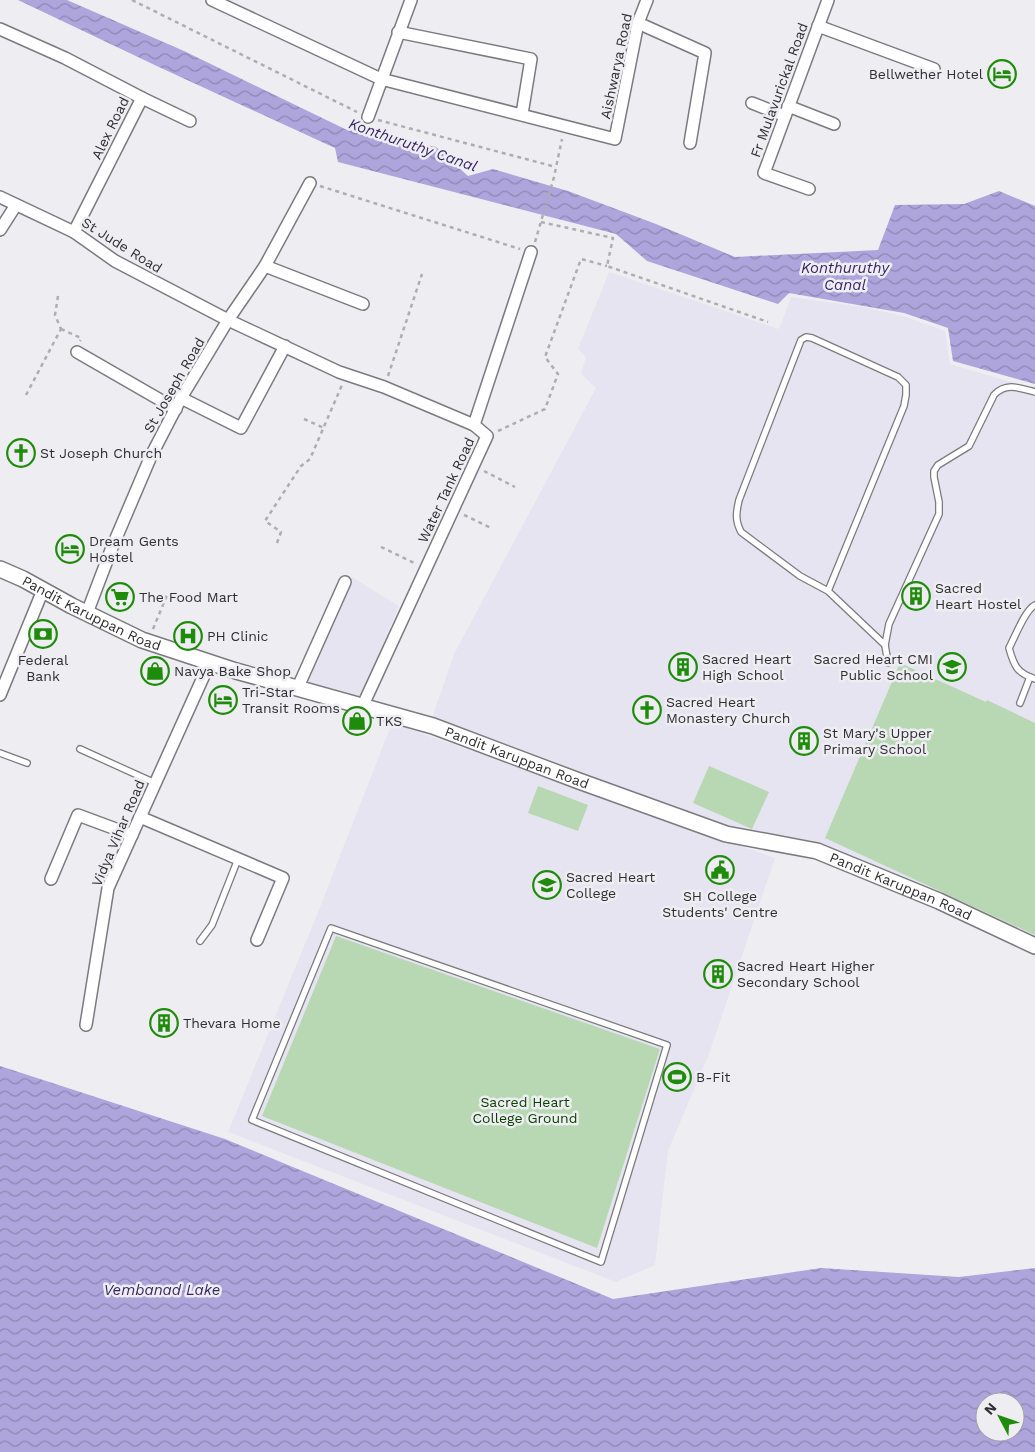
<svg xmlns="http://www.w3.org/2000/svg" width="1035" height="1452" viewBox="0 0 1035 1452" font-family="'Work Sans',sans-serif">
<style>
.built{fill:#e5e4f0}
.park{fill:#b8d8b3}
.water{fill:url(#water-waves);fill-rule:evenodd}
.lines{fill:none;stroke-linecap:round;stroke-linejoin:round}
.service-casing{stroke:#7b7b7f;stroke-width:8}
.minor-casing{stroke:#7b7b7f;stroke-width:14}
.secondary-casing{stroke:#7b7b7f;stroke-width:18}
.path{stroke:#aeaeb1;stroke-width:2.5;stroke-dasharray:4 4;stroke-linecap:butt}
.service{stroke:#fff;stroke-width:5.5}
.minor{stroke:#fff;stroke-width:11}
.secondary{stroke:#fff;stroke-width:15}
.labels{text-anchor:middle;stroke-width:5;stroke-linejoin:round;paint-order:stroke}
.street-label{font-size:14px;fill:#2f2f31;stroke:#eeeef2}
.poi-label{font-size:14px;fill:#2f2f31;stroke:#eeeef2;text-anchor:start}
.park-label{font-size:14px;fill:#094202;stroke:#eeeef2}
.water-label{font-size:15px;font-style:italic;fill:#362666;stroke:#eeeef2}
</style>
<defs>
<pattern id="water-waves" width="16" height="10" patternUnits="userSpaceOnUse" patternTransform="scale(1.25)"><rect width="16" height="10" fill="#ada5dc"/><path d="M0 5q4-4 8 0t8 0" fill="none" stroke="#8d87b3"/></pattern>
</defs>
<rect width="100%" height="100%" fill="#eeeef2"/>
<!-- built -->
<g class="built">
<polygon points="609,272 779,329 791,297 863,307 903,316 945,331 950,364 1035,389 1035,940 803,839 729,829 545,758 432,718 454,654 596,388 581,374 586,357 578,349"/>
<polygon points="352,577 399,606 361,697 306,682"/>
<polygon points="392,723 775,858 709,1054 668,1151 655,1265 616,1282 228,1132 318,912"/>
</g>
<!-- park -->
<g class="park">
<polygon points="900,663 986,702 987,700 1035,723 1035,935 825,838"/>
<polygon points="709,766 769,792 752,829 693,803"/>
<polygon points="538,786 588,805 578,831 528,813"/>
<polygon points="336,936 660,1049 597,1248 262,1116"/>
</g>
<!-- water -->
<g class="water">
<polygon points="18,0 67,0 184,51 345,129 436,147 468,176 493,169 568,191 656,224 735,257 878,250 895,205 964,204 999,191 1035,206 1035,384 953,361 948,328 904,313 789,293 778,304 647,261 616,234 338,162 335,148 161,68"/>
<path d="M0 1066 225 1139 613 1299 821 1268 959 1277 1035 1268V1452H0ZM985 1402H1015V1432H985Z"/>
</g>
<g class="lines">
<defs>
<g id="service">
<path d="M828 591 904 406 906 395V385L898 377 812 338 806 337 801 340 739 500C736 513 735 520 741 532L800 576 828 591 885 645"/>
<path d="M1035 605C1025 610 1015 637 1009 648 1014 666 1017 673 1035 679"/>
<path d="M888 663 885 645 889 624 939 514V502L934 477V471L938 465 969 446 994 395C1006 382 1020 388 1035 392"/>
<polyline points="1020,703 1030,677"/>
<polyline points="80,749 155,783"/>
<polyline points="0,753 27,763"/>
<polygon points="331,928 667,1045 601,1262 252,1120"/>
<polyline points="200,941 212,925 238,859"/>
</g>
<g id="minor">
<polyline points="212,0 381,79 615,139 638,23 647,0"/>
<polyline points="638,23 705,53 690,143"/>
<polyline points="818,26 934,69"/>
<polyline points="0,29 65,58 142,98 74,232"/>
<polyline points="398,32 531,59 522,114"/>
<polyline points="142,98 190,121"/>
<polyline points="752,103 785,116"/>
<polyline points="788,106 834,124"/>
<polyline points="368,117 411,0"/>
<polyline points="809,189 764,173 828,0"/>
<polyline points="0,197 74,232 115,261 228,320 339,372 384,387 474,425 487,436 363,705"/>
<polyline points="0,230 16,205"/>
<polyline points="265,266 363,304"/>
<polyline points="77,352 176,409"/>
<polyline points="181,398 241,428 285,346"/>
<polyline points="474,425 531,252"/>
<polyline points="87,613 111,550 151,456 181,398 228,320 265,266 310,183"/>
<polyline points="298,687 345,582"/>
<polyline points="0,695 43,590"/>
<polyline points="140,817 283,878 257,940"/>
<polyline points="51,879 78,815 132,835"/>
<polyline points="86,1025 108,888 210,662"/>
</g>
<g id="secondary">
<path id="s1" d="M0 569 23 579 72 606 142 640 236 671 433 726 579 781 726 834 817 851 939 901 1035 946"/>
</g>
</defs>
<!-- service casing -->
<use href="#service" class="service-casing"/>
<!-- minor casing -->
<use href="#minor" class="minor-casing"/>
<!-- secondary casing -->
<use href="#secondary" class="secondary-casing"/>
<!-- path -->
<g class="path">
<polyline points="132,0 357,112"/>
<polyline points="378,120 556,167"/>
<polyline points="320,186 520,249"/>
<polyline points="541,222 613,238 607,266 768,322"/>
<polyline points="535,242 554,177 562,139"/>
<polyline points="58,296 55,315 61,329"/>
<polyline points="61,329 81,338 80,341"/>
<polyline points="388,376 422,274"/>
<polyline points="26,395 61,329"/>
<polyline points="304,419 324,428"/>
<polyline points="498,431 545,409 558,374 545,357 581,259 607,266"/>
<polyline points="484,471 515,487"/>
<polyline points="464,515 491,528"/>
<polyline points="277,543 281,532 265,521 301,466 310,459 342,385"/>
<polyline points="381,547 416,564"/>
<polyline points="153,629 167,595"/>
</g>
<!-- service -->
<use href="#service" class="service"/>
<!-- minor -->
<use href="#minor" class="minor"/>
<!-- secondary -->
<use href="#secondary" class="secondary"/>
</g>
<!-- icons -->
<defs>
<symbol id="hotel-ring" viewBox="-11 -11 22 22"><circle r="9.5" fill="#eeeef2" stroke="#1f8b0b" stroke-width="1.5"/><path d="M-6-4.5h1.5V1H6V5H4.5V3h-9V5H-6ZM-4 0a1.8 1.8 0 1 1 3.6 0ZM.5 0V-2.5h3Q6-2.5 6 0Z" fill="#1f8b0b"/></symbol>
<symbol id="church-ring" viewBox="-11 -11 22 22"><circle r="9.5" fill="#eeeef2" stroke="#1f8b0b" stroke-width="1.5"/><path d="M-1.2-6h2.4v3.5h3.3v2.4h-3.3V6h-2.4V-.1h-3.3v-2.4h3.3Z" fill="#1f8b0b"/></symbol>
<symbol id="building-ring" viewBox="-11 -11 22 22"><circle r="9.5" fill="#eeeef2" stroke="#1f8b0b" stroke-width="1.5"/><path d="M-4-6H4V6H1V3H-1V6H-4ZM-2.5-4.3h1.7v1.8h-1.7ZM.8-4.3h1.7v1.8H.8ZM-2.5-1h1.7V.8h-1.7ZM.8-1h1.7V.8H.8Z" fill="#1f8b0b"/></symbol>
<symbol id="supermarket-ring" viewBox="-11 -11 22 22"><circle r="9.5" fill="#eeeef2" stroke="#1f8b0b" stroke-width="1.5"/><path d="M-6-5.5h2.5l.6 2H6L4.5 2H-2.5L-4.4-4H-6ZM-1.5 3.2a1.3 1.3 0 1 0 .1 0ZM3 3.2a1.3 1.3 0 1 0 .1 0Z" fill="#1f8b0b"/></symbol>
<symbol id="bank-ring" viewBox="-11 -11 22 22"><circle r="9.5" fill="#eeeef2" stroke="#1f8b0b" stroke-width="1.5"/><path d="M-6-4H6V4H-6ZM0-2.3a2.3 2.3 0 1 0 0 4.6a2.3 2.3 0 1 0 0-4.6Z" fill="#1f8b0b"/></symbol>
<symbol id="hospital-ring" viewBox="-11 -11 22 22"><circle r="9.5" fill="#eeeef2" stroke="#1f8b0b" stroke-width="1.5"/><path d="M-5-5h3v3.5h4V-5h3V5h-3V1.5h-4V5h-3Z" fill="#1f8b0b"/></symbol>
<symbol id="school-ring" viewBox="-11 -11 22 22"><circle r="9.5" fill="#eeeef2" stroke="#1f8b0b" stroke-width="1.5"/><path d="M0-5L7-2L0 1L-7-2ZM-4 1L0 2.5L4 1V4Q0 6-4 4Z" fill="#1f8b0b"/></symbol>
<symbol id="shop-ring" viewBox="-11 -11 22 22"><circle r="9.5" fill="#eeeef2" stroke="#1f8b0b" stroke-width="1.5"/><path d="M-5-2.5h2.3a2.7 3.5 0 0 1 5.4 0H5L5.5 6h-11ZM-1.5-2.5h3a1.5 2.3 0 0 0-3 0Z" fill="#1f8b0b"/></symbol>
<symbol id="civic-ring" viewBox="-11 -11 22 22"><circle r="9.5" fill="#eeeef2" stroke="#1f8b0b" stroke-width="1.5"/><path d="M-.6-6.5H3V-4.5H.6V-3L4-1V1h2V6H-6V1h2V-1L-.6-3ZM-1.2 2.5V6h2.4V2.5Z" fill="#1f8b0b"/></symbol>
<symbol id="university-ring" viewBox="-11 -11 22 22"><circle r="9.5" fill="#eeeef2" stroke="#1f8b0b" stroke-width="1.5"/><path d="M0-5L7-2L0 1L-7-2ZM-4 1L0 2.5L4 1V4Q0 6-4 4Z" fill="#1f8b0b"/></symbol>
<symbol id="stadium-ring" viewBox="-11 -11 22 22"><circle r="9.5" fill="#eeeef2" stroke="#1f8b0b" stroke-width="1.5"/><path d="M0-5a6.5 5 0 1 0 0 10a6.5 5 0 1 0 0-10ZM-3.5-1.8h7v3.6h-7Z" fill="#1f8b0b"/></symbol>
</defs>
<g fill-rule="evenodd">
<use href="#hotel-ring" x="986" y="58" width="32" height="32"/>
<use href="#church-ring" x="5" y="437" width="32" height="32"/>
<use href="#hotel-ring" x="54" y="533" width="32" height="32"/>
<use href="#building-ring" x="900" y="580" width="32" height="32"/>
<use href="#supermarket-ring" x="104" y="581" width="32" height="32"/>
<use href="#bank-ring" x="27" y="618" width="32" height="32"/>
<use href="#hospital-ring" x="172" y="620" width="32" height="32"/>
<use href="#building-ring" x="667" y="651" width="32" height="32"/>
<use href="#school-ring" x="936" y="651" width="32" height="32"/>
<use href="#shop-ring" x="139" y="655" width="32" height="32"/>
<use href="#hotel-ring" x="207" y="684" width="32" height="32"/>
<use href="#church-ring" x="631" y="694" width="32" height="32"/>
<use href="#shop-ring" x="341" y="705" width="32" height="32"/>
<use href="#building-ring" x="788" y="725" width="32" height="32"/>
<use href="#civic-ring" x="704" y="854" width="32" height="32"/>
<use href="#university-ring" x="531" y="869" width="32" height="32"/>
<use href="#building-ring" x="702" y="958" width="32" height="32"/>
<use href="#building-ring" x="148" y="1007" width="32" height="32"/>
<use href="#stadium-ring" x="661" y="1061" width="32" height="32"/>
</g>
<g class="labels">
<!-- street labels -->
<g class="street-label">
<text transform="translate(616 66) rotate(-78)" y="5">Aishwarya Road</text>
<text transform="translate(779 90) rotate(-70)" y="5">Fr Mulavurickal Road</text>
<text transform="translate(110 128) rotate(-64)" y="5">Alex Road</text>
<text transform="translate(122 245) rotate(32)" y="5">St Jude Road</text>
<text transform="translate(174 385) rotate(-60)" y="5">St Joseph Road</text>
<text transform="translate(446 490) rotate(-65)" y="5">Water Tank Road</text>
<text dy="5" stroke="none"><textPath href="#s1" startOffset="102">Pandit Karuppan Road</textPath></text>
<text dy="5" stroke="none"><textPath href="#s1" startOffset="552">Pandit Karuppan Road</textPath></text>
<text transform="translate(118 833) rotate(-67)" y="5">Vidya Vihar Road</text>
<text dy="5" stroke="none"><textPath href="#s1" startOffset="958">Pandit Karuppan Road</textPath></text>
</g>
<!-- poi labels -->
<g class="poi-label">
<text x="983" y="79" text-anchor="end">Bellwether Hotel</text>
<text x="40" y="458">St Joseph Church</text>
<text x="89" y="546">Dream Gents<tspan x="89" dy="16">Hostel</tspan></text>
<text x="935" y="593">Sacred<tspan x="935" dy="16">Heart Hostel</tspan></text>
<text x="139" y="602">The Food Mart</text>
<text x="207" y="641">PH Clinic</text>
<text x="702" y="664">Sacred Heart<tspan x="702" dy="16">High School</tspan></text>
<text x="933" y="664" text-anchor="end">Sacred Heart CMI<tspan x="933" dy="16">Public School</tspan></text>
<text x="43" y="665" text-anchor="middle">Federal<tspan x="43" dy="16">Bank</tspan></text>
<text x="174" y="676">Navya Bake Shop</text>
<text x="242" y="697">Tri-Star<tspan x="242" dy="16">Transit Rooms</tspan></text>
<text x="666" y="707">Sacred Heart<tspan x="666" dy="16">Monastery Church</tspan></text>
<text x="376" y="726">TKS</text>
<text x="823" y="738">St Mary's Upper<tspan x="823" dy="16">Primary School</tspan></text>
<text x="566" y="882">Sacred Heart<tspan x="566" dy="16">College</tspan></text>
<text x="720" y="901" text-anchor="middle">SH College<tspan x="720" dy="16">Students' Centre</tspan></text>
<text x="737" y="971">Sacred Heart Higher<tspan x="737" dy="16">Secondary School</tspan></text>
<text x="183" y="1028">Thevara Home</text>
<text x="696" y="1082">B-Fit</text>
</g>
<!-- park labels -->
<g class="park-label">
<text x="525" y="1107">Sacred Heart<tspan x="525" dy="16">College Ground</tspan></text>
</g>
<!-- water labels -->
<g class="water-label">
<text transform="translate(413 145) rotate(19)" y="5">Konthuruthy Canal</text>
<text x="845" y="273">Konthuruthy<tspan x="845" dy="17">Canal</tspan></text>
<text x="162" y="1295">Vembanad Lake</text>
</g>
</g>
<!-- north arrow -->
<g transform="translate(1000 1417) rotate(311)"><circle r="24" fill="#eeeef2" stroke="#a2a2a5"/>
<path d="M0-4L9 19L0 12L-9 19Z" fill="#1f8b0b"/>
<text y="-8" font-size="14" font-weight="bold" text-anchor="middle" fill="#2f2f31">N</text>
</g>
</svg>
